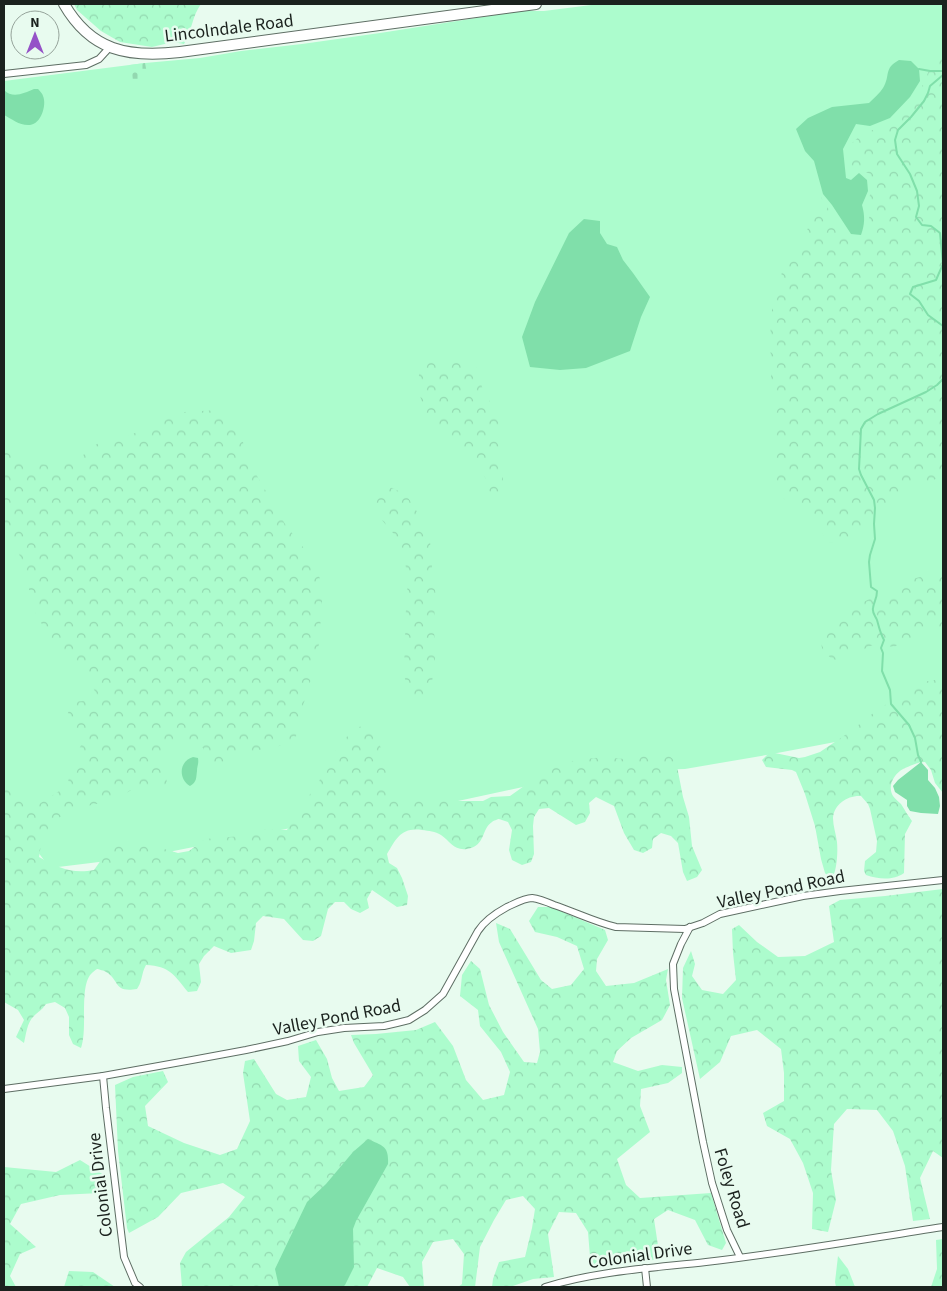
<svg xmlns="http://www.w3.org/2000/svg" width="947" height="1291" viewBox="0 0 947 1291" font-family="'Source Sans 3',sans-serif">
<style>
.green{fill:#acfccd}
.forest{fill:url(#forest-crowns)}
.cemetery{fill:url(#cemetery-stones)}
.water{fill:#80dfaa}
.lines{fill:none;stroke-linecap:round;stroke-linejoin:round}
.stream{stroke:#80dfaa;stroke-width:2}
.minor-casing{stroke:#5e6e64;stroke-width:8}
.primary-casing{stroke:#5e6e64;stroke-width:12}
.minor{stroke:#fff;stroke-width:6}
.primary{stroke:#fff;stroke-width:10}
.labels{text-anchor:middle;stroke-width:5;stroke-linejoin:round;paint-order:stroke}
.street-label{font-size:18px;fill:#1b221e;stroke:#e8fbef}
</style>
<defs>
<pattern id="forest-crowns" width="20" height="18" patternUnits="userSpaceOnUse" patternTransform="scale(1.25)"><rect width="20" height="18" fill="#acfccd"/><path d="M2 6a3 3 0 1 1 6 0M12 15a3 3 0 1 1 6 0" fill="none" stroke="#93d8b0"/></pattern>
<pattern id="cemetery-stones" width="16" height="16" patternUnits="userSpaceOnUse" patternTransform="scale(1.25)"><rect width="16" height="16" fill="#acfccd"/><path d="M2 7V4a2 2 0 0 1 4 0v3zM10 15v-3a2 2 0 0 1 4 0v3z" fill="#93d8b0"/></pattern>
</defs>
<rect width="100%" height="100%" fill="#e8fbef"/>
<!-- green -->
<polygon class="green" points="599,4 943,4 943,684 851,739 772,754 685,769 623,771 569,777 458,801 374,807 301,826 148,856 50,868 10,815 4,803 4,81 145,63 200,58 241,51 302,44 380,33 521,11 544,11"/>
<!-- forest -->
<g class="forest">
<path d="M74 4H201C192 16 192 31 184 44L173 42 152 47 120 42 101 31 77 10Z"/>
<path d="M943 46V476L931 481 912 483 908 486 892 499 875 518 854 532 847 538 834 543H829L825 541 821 527 820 519 817 515 809 511 795 508 781 496 777 488 774 442V404L771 381V362L770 338 772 310 775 300 778 296 780 292 782 269 784 260 790 251 803 241 805 236 812 217V208L817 200 821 197C824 203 828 208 832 214 837 222 839 234 848 240 852 242 856 241 859 240 872 234 869 212 869 200 869 196 871 193 872 189 872 184 871 178 870 174 863 170 855 171 848 169L849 146 863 133 887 126 904 110 917 95 924 83 929 70V65L931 60 940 49Z"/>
<path d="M460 357C466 357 472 361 476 366 480 374 480 384 484 392 490 403 498 410 500 422 502 431 499 441 499 450 500 465 510 491 494 500L491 496 486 479 481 471 435 426 424 410 418 388 420 362C428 359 434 362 442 362 449 361 453 358 460 357Z"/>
<path d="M219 410 227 414 233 422 242 439 250 464 285 524 313 560 323 587 319 644 311 679 297 726 296 737 279 746 249 752 222 768C210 764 207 761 203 748 186 741 162 740 164 765 164 771 166 776 167 782L162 790 133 789 115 800 87 806 60 817 53 823 42 838 39 857C58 868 72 874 94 870L111 846 120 844H147L178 853 189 851 205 839 241 836 251 829 287 830 299 807 318 785 324 767 329 759 353 729 362 726 376 738 384 754 387 762V780L392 799 402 802 433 796 458 801H483L491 797 510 796 541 774 558 765 576 760 604 757 624 759 642 755 669 756 676 761 683 797 689 817 692 846 702 870 697 877 687 881 683 872 678 843 671 836 661 833 653 839 652 848 643 853 634 850 624 833 614 806 596 797 589 803 590 813 585 822 576 825 549 808 539 809 534 817 533 826 534 854 531 862 522 865 512 860 509 850 512 830 508 822 499 819C498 819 493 821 492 822 481 829 486 846 467 849 454 851 450 841 441 835 435 831 429 831 422 830 401 827 396 839 387 854L389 863 397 868 402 878 408 896 407 905 397 907 372 890 367 899 369 908 360 913 351 909 344 902H335L328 909 321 936 313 941 303 940 284 919 263 916 256 923 254 941 251 950 231 953 214 946 204 956 199 964 201 982 197 991 188 992C174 975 170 966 146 965 141 974 143 980 137 989 113 993 120 980 106 972 105 971 98 969 97 969 95 970 93 972 91 974 79 987 88 1029 81 1048L73 1044 69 1035V1017L65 1008 55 1002 46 1004C41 1011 39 1011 34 1016 27 1022 26 1035 24 1043L16 1037 24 1020 18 1010 4 1002V773L9 778 12 787 9 789 21 800 39 804 67 786 71 769 81 745V736C67 723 63 720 73 702L99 699 90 682 82 673 62 659 36 614 30 595 25 567 4 522V444L22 462 60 466 80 458 94 445 102 442 123 438 184 412Z"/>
<polygon points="384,487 393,488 407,496 423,521 430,541 433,580 436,595 434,619 435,663 433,677 426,701 424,705 420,708 416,705 405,679 404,672 406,607 408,581 403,549 393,533 381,519 374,506 373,502 374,497 380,490"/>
<polygon points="943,572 943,628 914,636 894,647 880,645 870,646 849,658 841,661 832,659 824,652 822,648 821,643 825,635 832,626 846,610 876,596 891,592 907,580"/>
<path d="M935 680H943V793L935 783 931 770 925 762C917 762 910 766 903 769 894 774 887 786 893 796 895 799 898 801 901 804 905 810 908 816 912 821L905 834 904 873C893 881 878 879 866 875L864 871 865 861 876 852 877 841 870 809 868 804 861 796C848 795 834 804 833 818 833 826 836 834 837 842 838 852 837 872 831 880L825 873 821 859 815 826 805 794 796 772 792 770 766 767 762 760 770 752 799 758 805 757 820 752 851 731 878 709 901 696 922 682Z"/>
<polygon points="943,889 943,1158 933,1151 920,1178 930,1219 913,1221 905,1166 893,1131 877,1110 847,1109 834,1124 831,1170 836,1200 828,1232 812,1229 813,1193 803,1163 790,1139 767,1126 763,1113 784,1101 784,1073 781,1049 757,1030 731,1036 720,1062 700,1079 682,998 683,968 691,951 695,964 692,976 702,990 723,994 736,980 733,953 732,929 739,925 757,942 778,957 805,956 834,942 829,906 840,900 885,896"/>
<polygon points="538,907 551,907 605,930 608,940 597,959 596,971 606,986 634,983 668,969 666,980 670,1005 662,1020 631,1038 617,1051 613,1062 638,1071 662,1065 682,1067 682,1073 668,1083 641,1089 640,1106 650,1132 617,1159 626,1185 640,1198 711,1193 726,1243 722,1250 708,1245 695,1220 668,1210 654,1219 660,1259 591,1269 588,1232 576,1213 559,1212 548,1234 554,1277 533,1279 510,1287 492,1287 493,1279 499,1262 525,1257 532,1228 535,1209 523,1196 506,1200 494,1220 480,1247 475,1287 458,1287 462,1284 464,1254 453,1239 433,1242 422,1262 424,1287 410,1287 403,1277 377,1268 367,1287 182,1287 180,1263 186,1252 229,1217 245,1197 223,1183 181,1193 158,1217 129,1233 127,1228 118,1151 115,1085 133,1077 163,1071 168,1082 145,1106 148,1126 184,1143 220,1155 237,1149 250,1121 243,1073 245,1061 254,1059 276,1094 287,1100 306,1097 311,1077 299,1061 298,1046 316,1040 327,1059 332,1078 339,1091 364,1087 373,1075 354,1043 351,1035 376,1034 416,1030 435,1022 453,1046 466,1080 483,1100 504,1095 510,1072 501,1052 480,1026 478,1010 460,996 462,975 471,961 480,969 489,1005 503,1032 524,1062 537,1063 540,1052 538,1029 499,942 496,923 510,929 541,980 552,989 571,985 584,969 577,946 557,937 535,932 529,921"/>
<polygon points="80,1160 107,1177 100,1193 60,1195 21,1204 10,1224 36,1247 20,1254 10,1276 16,1287 4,1287 4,1167 56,1172"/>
<polygon points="943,1239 943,1287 931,1287 937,1269 936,1240"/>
<polygon points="838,1256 848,1269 855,1287 836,1287 835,1282"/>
<polygon points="69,1271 93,1272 115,1287 64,1287"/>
</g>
<!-- cemetery -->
<polygon class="cemetery" points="145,63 148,79 133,81 130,65"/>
<!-- water -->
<g class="water">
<path d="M899 60 911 61 919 69 920 81 910 97 890 118 870 126 856 124 843 149 846 178 851 180 859 173 867 180 868 191 862 205C865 216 865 224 861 235L851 234 832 205 823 194 814 161 805 151 796 129 808 118 832 107 869 103C874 98 880 93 883 88 891 75 883 69 899 60Z"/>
<path d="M34 89H38C39 90 43 94 43 96 47 105 41 124 30 125 20 126 12 119 4 115V90C13 99 24 93 34 89Z"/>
<polygon points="584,219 600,221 600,233 607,244 617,247 623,260 633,273 650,297 641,317 630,351 586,368 560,370 530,367 522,337 535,302 569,233"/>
<path d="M193 757 198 758C199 764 197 766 197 771 196 778 197 782 190 786 178 779 179 761 193 757Z"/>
<polygon points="921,762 928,770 928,780 935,788 939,797 940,806 938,814 921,813 910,811 907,806 907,800 895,792 893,786 898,780"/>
<path d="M368 1139C383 1146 389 1146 388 1164L356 1221 353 1229 354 1267 345 1285 343 1287H279L275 1269 307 1202 326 1184 353 1152Z"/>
</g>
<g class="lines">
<!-- stream -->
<g class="stream">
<polyline points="919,69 930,71 943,71"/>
<polyline points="943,75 930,86 928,93 924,101 911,117 898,130 895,140 897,154 910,174 917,191 919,206 916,217 922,225 931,226 940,233 943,264 936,280 913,287 910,294 919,301 928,315 943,326"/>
<path d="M921 762 918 755 915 738 909 725 891 704 890 690 882 671 883 653 881 648 884 640C880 633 879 627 877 620 875 615 872 613 873 608 874 601 877 599 877 591L871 587 869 562 870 555 875 539 874 524 875 508 874 500 861 475 859 469 861 429 865 422 878 414 926 392 937 385 943 379"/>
</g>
<defs>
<g id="minor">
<polyline points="4,74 86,65 99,59 110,47"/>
<polyline points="690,927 681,944 673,964 674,989 703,1142 712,1183 727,1230 740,1257"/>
<polyline points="103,1076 106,1108 124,1257 135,1283 140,1287"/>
<path d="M4 1089 103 1076 192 1060 246 1050 288 1041 318 1032 344 1028 384 1026 397 1023 409 1020 425 1010 443 994 478 931C485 920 496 913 507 907 514 904 524 898 532 898 540 899 547 902 554 905 575 912 595 922 616 927L685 929 703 923 720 914 803 896 840 891 943 880"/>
<polyline points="645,1268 647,1287"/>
<path d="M545 1287C597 1271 653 1268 706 1262 786 1253 865 1239 943 1227"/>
</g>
<path id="primary" d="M64 4C91 51 128 58 180 52L536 4"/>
</defs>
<!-- minor casing -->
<use href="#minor" class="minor-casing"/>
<!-- primary casing -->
<use href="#primary" class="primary-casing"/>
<!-- minor -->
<use href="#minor" class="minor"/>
<!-- primary -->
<use href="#primary" class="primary"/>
</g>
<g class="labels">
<!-- street labels -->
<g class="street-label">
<text transform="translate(229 28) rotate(-7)" y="6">Lincolndale Road</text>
<text transform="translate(781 889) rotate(-12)" y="6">Valley Pond Road</text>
<text transform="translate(337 1017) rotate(-11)" y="6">Valley Pond Road</text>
<text transform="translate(100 1185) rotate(-97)" y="6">Colonial Drive</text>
<text transform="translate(732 1188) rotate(73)" y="6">Foley Road</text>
<text transform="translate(640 1255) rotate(-8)" y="6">Colonial Drive</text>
</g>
</g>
<!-- border -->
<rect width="947" height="1291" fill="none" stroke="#1b221e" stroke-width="10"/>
<!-- north arrow -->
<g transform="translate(35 35)"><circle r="24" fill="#e8fbef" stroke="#96a49b"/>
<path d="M0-4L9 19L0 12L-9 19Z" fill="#9552c7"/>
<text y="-8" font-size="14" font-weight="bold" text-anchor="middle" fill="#1b221e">N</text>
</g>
</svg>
